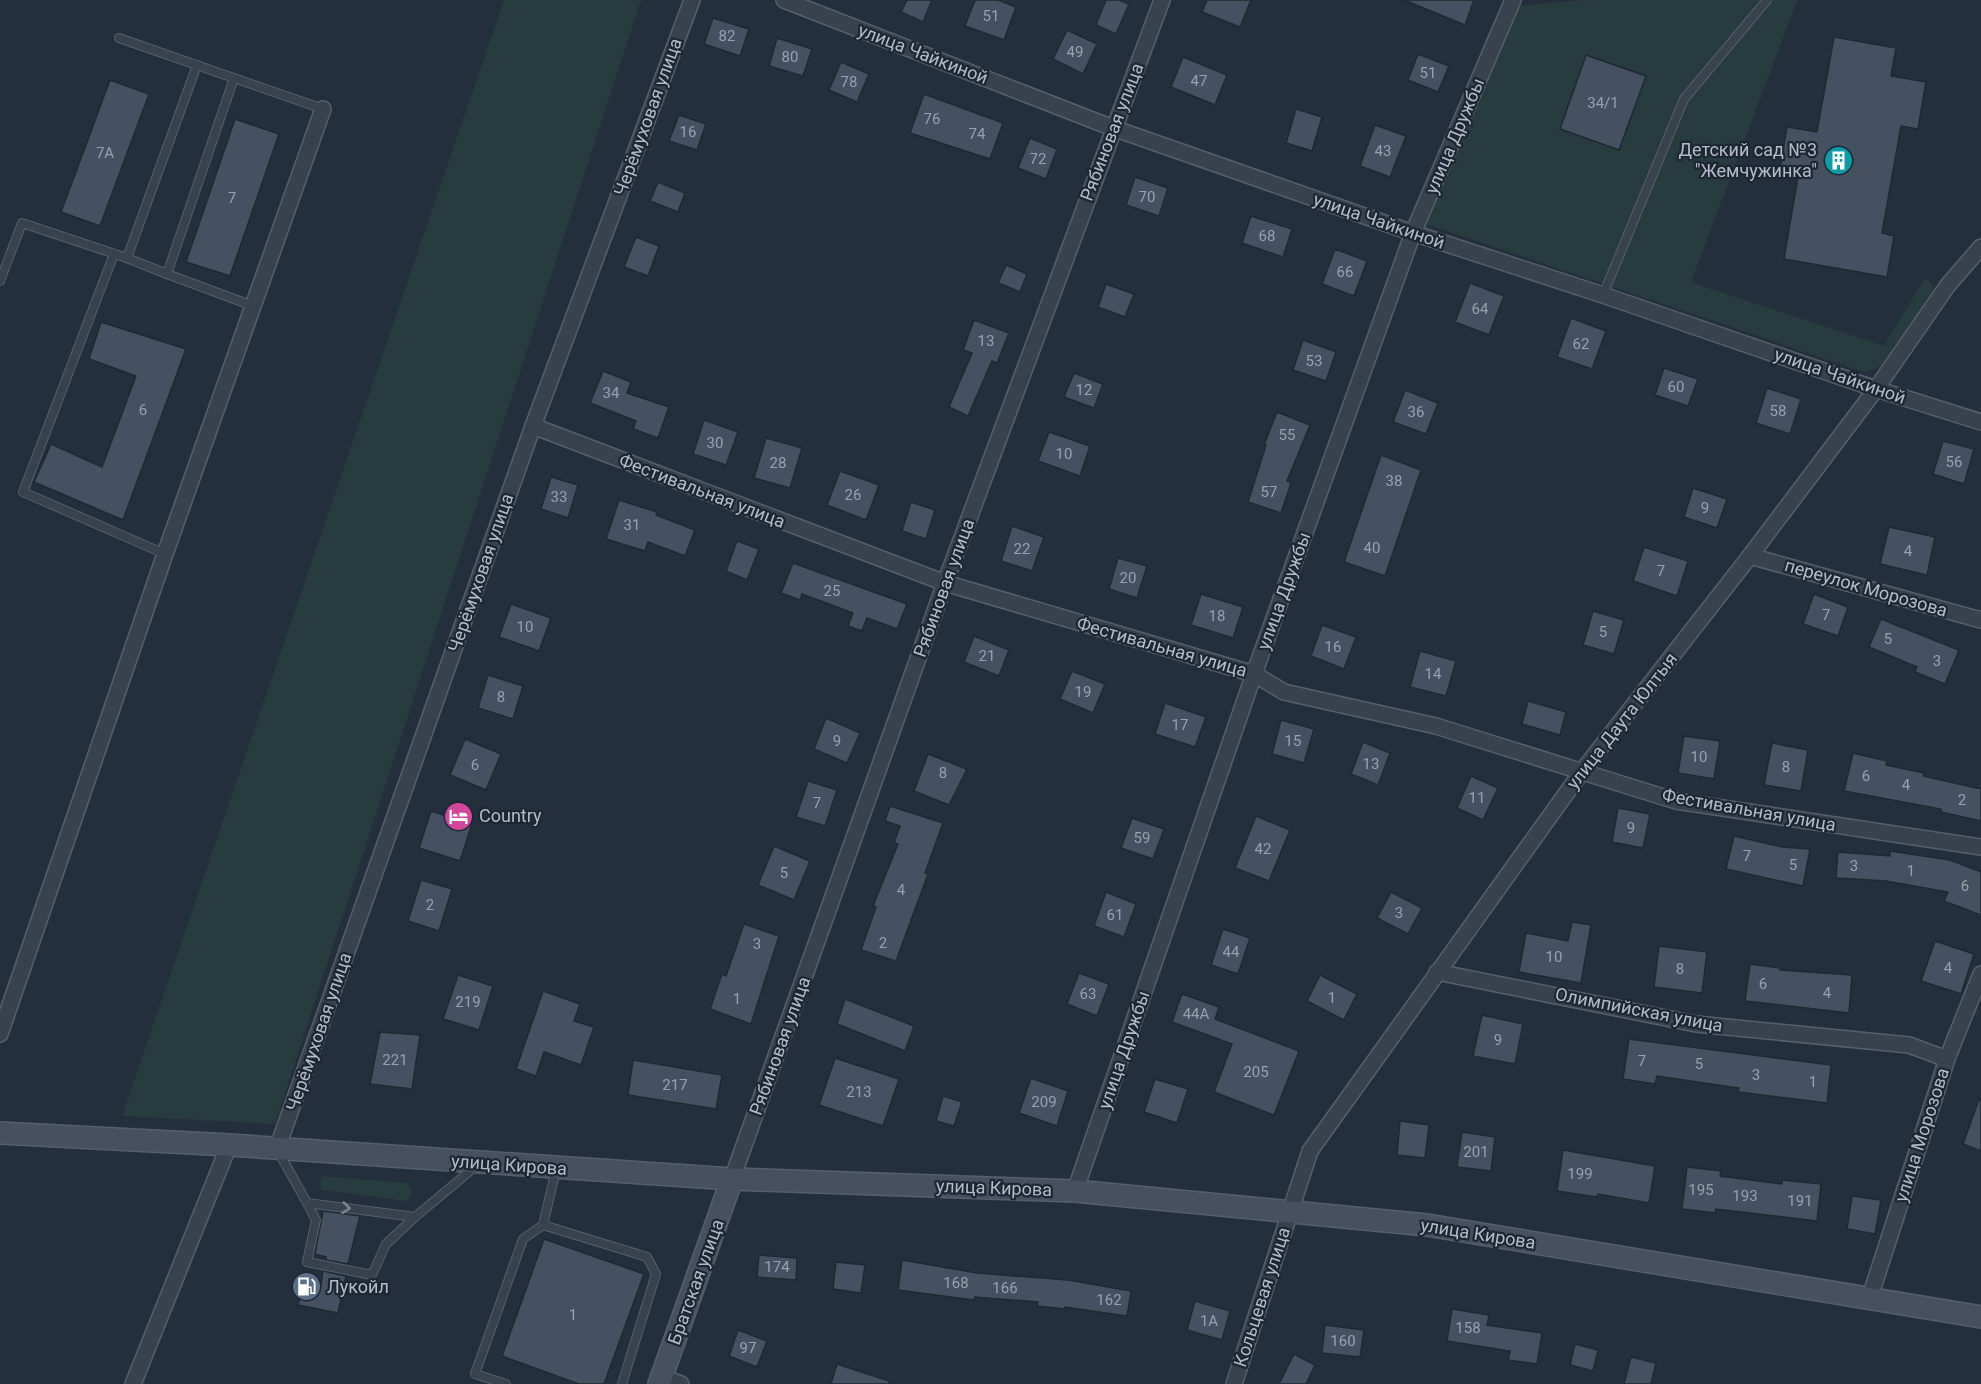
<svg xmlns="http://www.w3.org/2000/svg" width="1981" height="1384" viewBox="0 0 1981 1384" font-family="Roboto,sans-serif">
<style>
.green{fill:#263c3f}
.building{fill:#455162;stroke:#1f2835;stroke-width:1.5}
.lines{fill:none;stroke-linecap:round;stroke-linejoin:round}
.lane-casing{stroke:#565f6c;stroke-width:10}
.street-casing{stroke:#565f6c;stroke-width:18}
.secondary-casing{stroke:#565f6c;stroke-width:24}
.lane{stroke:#38414e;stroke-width:8}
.street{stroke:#38414e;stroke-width:15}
.secondary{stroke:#465061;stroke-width:21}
.oneway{stroke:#7c8592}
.labels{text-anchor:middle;stroke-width:4.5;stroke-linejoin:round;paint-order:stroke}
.number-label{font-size:15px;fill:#98a1af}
.street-label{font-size:18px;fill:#b4bcc9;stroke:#1d2633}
.poi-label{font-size:18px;fill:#b4bcc9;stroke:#1d2633;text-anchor:start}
</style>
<rect width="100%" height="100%" fill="#242f3e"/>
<!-- green -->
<g class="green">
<polygon points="504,0 641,0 275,1124 122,1116"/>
<polygon points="1583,0 1807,0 1797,1 1691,282 1884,346 1925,278 1932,285 1932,293 1880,367 1864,372 1426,224 1518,6"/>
<polygon points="323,1176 408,1183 412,1193 407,1201 321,1190 320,1181"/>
</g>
<!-- building -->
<g class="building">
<polygon points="907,0 932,0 923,22 901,12"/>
<polygon points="975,0 998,0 1016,7 1004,40 965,26"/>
<polygon points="1106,0 1119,0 1129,4 1116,34 1096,25"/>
<polygon points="1207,0 1251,0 1240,27 1202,12"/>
<polygon points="1404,0 1474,0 1465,25"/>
<polygon points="713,18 749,29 740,56 704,44"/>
<polygon points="1067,30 1097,44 1083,74 1053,59"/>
<polygon points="1834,37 1896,48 1891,76 1926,82 1918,129 1901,126 1882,233 1894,236 1887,277 1784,259 1799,171 1780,168 1787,127 1817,132"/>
<polygon points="777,38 812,49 803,76 769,66"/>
<polygon points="1418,54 1449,66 1438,92 1408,80"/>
<polygon points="1586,55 1646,76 1619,150 1560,129"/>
<polygon points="1183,57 1227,75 1215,105 1171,87"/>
<polygon points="841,62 869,74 857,102 829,90"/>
<polygon points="110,80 149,94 100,226 61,212"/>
<polygon points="924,94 1003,123 990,159 910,133"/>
<polygon points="1296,109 1322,117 1312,151 1286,143"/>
<polygon points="679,115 706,124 697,150 669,141"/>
<polygon points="235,119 279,134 230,276 186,262"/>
<polygon points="1375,125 1406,136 1390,177 1360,166"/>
<polygon points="1030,138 1057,149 1046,179 1018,168"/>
<polygon points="1135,177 1168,188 1159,216 1126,205"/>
<polygon points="658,182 685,193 678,212 650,201"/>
<polygon points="1251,216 1292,229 1283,257 1242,243"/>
<polygon points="636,237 659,246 648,276 624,267"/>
<polygon points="1335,249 1367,261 1354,296 1322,284"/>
<polygon points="1006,265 1027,274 1020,292 998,283"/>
<polygon points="1470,283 1504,296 1489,335 1455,322"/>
<polygon points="1106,284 1134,294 1125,317 1098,307"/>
<polygon points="1571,318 1606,331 1592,369 1557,357"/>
<polygon points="974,320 1009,333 997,363 992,361 968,416 949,407 972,353 963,350"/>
<polygon points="101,322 186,349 123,520 34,482 51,444 102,467 136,376 89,359"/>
<polygon points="1303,340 1336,352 1326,381 1293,370"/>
<polygon points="1664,368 1698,379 1688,406 1655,395"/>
<polygon points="603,371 631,382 627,393 669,407 658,438 633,429 636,421 590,403"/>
<polygon points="1074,373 1103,384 1094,408 1064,397"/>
<polygon points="1767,388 1801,399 1790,434 1756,423"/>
<polygon points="1405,390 1438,403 1426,434 1393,422"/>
<polygon points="1277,412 1310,425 1287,481 1291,483 1281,513 1248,502 1266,445 1264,445"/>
<polygon points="704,420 738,432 726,465 693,454"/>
<polygon points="1049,432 1090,446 1080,476 1038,461"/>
<polygon points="766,438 802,448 790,488 754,478"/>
<polygon points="1943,441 1974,449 1964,484 1933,474"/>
<polygon points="1381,455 1421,470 1385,576 1344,562"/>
<polygon points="840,471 879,485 866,520 827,505"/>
<polygon points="551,477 578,485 568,518 541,509"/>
<polygon points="1693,488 1727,499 1717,528 1684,517"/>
<polygon points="619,500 657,512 656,515 695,530 685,556 648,542 645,551 606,539"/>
<polygon points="911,502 935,510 926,539 902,531"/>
<polygon points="1012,526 1044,537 1032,571 1001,561"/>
<polygon points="1889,527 1935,537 1927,575 1880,564"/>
<polygon points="737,541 759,549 747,580 726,571"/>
<polygon points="1644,547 1688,561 1677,596 1633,581"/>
<polygon points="1118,558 1147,566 1137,598 1109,589"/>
<polygon points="793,563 907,604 897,629 867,618 862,631 848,626 853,613 802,594 800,600 781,593"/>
<polygon points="1201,594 1243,607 1233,638 1191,625"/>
<polygon points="1814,594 1848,607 1838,636 1803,624"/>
<polygon points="511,604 551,618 539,651 499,637"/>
<polygon points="1593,611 1624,620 1614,654 1583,645"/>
<polygon points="1881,619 1959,650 1945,684 1915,672 1917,667 1869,647"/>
<polygon points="1322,625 1356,637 1344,669 1311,656"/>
<polygon points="974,636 1009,650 999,676 964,662"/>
<polygon points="1420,651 1456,661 1446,696 1410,687"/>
<polygon points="1072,671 1105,684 1093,713 1060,699"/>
<polygon points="488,675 523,686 513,719 478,708"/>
<polygon points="1528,701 1566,712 1560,735 1522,724"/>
<polygon points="1165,703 1206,717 1195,747 1155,734"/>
<polygon points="826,718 860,733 847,763 814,749"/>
<polygon points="1281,720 1314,729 1304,763 1272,754"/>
<polygon points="1684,736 1720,741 1714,779 1678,773"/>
<polygon points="465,739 501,754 486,790 450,775"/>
<polygon points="1363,742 1390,753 1378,785 1351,774"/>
<polygon points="1772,743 1808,750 1801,791 1764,785"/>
<polygon points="1853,753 1887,761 1886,765 1924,773 1923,776 1981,789 1981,821 1941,812 1941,809 1844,791"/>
<polygon points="928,754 967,769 949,805 914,791"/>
<polygon points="1471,776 1498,788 1483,820 1457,808"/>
<polygon points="808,781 837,790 825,826 796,817"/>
<polygon points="890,806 943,823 925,873 928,874 896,961 861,950 876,907 873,906 898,844 894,843 900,826 885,821"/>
<polygon points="1618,808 1650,814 1643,848 1612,842"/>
<polygon points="431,811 472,824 460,861 419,848"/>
<polygon points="1256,816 1290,830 1269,881 1235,868"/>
<polygon points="1132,818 1164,829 1153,859 1121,848"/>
<polygon points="1734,836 1782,847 1810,849 1803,886 1726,869"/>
<polygon points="774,846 810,861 794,900 758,885"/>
<polygon points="1890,851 1950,860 1981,872 1981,915 1944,901 1948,892 1886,881 1836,878 1838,852 1890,856"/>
<polygon points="421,880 452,889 439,931 408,921"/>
<polygon points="1106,892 1136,904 1124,937 1094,926"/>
<polygon points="1391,892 1422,908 1408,934 1377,918"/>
<polygon points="1572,922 1591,925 1581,983 1519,972 1526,933 1568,941"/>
<polygon points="744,924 779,936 751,1024 710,1009 722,974 726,976"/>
<polygon points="1223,929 1250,938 1238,974 1211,965"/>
<polygon points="1935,941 1974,954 1961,994 1921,981"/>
<polygon points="1659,946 1707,952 1702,993 1654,987"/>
<polygon points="1750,964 1780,968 1780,970 1852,975 1849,1013 1745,1001"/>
<polygon points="1079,973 1109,984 1097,1016 1067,1004"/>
<polygon points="458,975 493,986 479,1030 443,1019"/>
<polygon points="1320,975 1357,994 1344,1020 1307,1001"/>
<polygon points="543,991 580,1004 574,1021 594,1027 581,1065 544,1052 536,1076 516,1069"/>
<polygon points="1182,994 1219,1007 1215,1019 1299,1051 1274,1115 1214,1092 1232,1044 1172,1022"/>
<polygon points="845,999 914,1026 905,1051 837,1024"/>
<polygon points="1482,1015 1523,1024 1515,1064 1473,1056"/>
<polygon points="380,1032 420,1035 412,1089 370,1084"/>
<polygon points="1629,1039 1831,1065 1827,1103 1738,1092 1739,1088 1657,1076 1655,1084 1623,1079"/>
<polygon points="835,1058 899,1079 883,1126 819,1105"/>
<polygon points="633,1060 722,1075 716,1109 628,1095"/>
<polygon points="1031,1078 1068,1091 1057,1126 1019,1113"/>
<polygon points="1155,1079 1188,1089 1177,1123 1144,1112"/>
<polygon points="943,1096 962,1102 954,1126 936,1121"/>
<polygon points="1979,1099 1981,1100 1981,1151 1963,1144"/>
<polygon points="1400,1121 1429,1125 1425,1158 1397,1155"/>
<polygon points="1462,1132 1495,1137 1491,1171 1457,1167"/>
<polygon points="1563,1150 1655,1166 1649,1203 1598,1194 1597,1197 1557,1191"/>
<polygon points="1687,1167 1721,1171 1720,1176 1782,1184 1782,1180 1821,1184 1817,1221 1716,1209 1715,1213 1682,1209"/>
<polygon points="1852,1196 1881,1200 1875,1234 1847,1229"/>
<polygon points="323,1211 360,1216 348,1264 326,1260 326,1257 315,1254"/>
<polygon points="544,1239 644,1274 604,1384 579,1384 502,1356"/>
<polygon points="759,1255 797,1258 796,1280 757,1277"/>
<polygon points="902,1260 977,1273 1068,1280 1131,1291 1127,1316 1065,1307 1065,1309 1037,1306 1038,1302 975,1297 974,1300 898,1290"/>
<polygon points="836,1262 865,1265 861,1293 833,1289"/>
<polygon points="323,1271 346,1276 338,1313 298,1305 304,1281 321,1285"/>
<polygon points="1195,1301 1230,1311 1222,1340 1187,1330"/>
<polygon points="1452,1309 1489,1315 1487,1325 1542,1333 1537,1364 1508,1360 1510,1351 1447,1341"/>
<polygon points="1325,1325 1364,1330 1360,1357 1322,1353"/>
<polygon points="738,1330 767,1341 757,1367 729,1356"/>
<polygon points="1575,1344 1598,1350 1593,1371 1570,1365"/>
<polygon points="1294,1354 1315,1365 1306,1384 1279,1384"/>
<polygon points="1631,1357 1656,1363 1651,1384 1624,1384"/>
<polygon points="837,1364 889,1381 889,1384 831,1384"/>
</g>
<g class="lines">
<defs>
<g id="lane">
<polyline points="119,38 323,109"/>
<polyline points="234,78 167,274 253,306"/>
<polyline points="114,254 23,492 165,554"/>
<polyline points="167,274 127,258 197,65"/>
<polyline points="0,281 22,223 127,258"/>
<polyline points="1603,295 1684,99 1767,0"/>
<polyline points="278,1151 307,1203 415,1217 476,1166"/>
<polyline points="556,1170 543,1225 647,1257 656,1274 622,1384"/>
<polyline points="307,1203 316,1220 307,1262 372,1275 386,1244 415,1217"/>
<polyline points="506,1384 475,1374 523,1239 543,1225"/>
</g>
<g id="street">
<polyline points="784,0 1113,128 1413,233 1603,295 1876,389 1981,422"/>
<polyline points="533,426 945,583 1254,674 1284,692 1436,726 1676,801 1981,847"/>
<polyline points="1750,556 1981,620"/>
<polyline points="1437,972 1696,1024 1909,1045 1947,1059"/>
<polyline points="0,1034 165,554 323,109"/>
<polyline points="277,1149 533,426 692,0"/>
<polyline points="732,1179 945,583 1162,0"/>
<polyline points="1075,1191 1254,674 1413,233 1513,0"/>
<polyline points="1870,1297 1947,1059 1981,974"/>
<polyline points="662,1377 681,1384"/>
<polyline points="133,1384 229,1145"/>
<polyline points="1234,1384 1310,1151 1583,770 1750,556 1876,389 1948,285 1981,247"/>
</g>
<g id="secondary">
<polyline points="0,1133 229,1145 732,1179 1075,1191 1427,1225 1981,1317"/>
<polyline points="659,1384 732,1179"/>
</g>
</defs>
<!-- lane casing -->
<use href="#lane" class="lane-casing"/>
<!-- street casing -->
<use href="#street" class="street-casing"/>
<!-- secondary casing -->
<use href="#secondary" class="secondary-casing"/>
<!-- lane -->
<use href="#lane" class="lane"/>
<!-- street -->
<use href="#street" class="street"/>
<!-- secondary -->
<use href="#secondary" class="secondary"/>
</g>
<!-- one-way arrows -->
<defs><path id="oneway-chevron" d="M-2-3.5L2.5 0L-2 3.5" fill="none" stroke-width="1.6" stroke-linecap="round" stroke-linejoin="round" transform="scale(1.5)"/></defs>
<use class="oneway" href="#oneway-chevron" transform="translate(346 1208) rotate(7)"/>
<!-- icons -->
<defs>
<symbol id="building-disc" viewBox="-11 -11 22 22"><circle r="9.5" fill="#0f9aa8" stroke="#1d2633"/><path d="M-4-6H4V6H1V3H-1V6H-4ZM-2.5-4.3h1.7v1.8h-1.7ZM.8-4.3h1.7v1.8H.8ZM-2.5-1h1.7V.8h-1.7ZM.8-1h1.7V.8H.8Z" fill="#fff"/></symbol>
<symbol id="hotel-disc" viewBox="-11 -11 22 22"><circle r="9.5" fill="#d1479c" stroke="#1d2633"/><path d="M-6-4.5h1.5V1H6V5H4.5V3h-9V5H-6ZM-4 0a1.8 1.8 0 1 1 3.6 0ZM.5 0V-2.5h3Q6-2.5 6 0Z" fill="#fff"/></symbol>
<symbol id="fuel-disc" viewBox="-11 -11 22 22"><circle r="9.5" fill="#5c6f8a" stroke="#1d2633"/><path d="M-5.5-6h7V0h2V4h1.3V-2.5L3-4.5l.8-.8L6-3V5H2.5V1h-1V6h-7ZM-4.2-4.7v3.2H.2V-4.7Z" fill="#fff"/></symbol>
</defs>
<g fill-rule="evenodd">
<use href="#building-disc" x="1822" y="144" width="33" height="33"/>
<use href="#hotel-disc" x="442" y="800" width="33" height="33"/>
<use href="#fuel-disc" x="290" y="1270" width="33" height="33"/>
</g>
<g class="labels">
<!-- number labels -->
<g class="number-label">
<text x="991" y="21">51</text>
<text x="727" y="41">82</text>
<text x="1075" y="57">49</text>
<text x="790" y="62">80</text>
<text x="1428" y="78">51</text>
<text x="1199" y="86">47</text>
<text x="849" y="87">78</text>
<text x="1603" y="108">34/1</text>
<text x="932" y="124">76</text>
<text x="688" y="137">16</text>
<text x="977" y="139">74</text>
<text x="1383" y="156">43</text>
<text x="105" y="158">7А</text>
<text x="1038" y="164">72</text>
<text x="1147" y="202">70</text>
<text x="232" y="203">7</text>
<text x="1267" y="241">68</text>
<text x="1345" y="277">66</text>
<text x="1480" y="314">64</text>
<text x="986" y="346">13</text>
<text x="1581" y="349">62</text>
<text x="1314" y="366">53</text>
<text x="1676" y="392">60</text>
<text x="1084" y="395">12</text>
<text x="611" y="398">34</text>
<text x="143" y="415">6</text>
<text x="1778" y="416">58</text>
<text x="1416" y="417">36</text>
<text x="1287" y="440">55</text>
<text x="715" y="448">30</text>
<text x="1064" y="459">10</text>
<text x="1954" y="467">56</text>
<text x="778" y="468">28</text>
<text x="1394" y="486">38</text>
<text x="1269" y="497">57</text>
<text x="853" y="500">26</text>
<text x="559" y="502">33</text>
<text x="1705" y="513">9</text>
<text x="632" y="530">31</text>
<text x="1372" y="553">40</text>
<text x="1022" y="554">22</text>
<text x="1908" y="556">4</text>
<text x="1661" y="576">7</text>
<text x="1128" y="583">20</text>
<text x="832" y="596">25</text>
<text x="1826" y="620">7</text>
<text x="1217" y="621">18</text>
<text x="525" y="632">10</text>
<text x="1603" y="637">5</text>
<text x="1888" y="644">5</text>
<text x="1333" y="652">16</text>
<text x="987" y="661">21</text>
<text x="1937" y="666">3</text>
<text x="1433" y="679">14</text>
<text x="1083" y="697">19</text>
<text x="501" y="702">8</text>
<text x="1180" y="730">17</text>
<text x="837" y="746">9</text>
<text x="1293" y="746">15</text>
<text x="1699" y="762">10</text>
<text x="1371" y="769">13</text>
<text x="475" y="770">6</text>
<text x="1786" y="772">8</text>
<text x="943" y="778">8</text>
<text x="1866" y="781">6</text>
<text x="1906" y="790">4</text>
<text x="1477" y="803">11</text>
<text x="1962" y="805">2</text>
<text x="817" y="808">7</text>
<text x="1631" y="833">9</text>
<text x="1142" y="843">59</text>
<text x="1263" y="854">42</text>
<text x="1747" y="861">7</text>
<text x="1793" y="870">5</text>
<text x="1854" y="871">3</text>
<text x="1911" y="876">1</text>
<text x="784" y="878">5</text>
<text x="1965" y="891">6</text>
<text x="901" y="895">4</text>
<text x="430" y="910">2</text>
<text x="1399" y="918">3</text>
<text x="1115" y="920">61</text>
<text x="883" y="948">2</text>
<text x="757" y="949">3</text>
<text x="1231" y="957">44</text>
<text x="1554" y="962">10</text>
<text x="1948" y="973">4</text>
<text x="1680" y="974">8</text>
<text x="1763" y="989">6</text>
<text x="1827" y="998">4</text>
<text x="1088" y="999">63</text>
<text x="1332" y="1003">1</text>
<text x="737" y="1004">1</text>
<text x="468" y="1007">219</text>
<text x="1196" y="1019">44А</text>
<text x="1498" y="1045">9</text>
<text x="395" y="1065">221</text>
<text x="1642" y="1066">7</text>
<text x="1699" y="1069">5</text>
<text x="1256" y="1077">205</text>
<text x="1756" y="1080">3</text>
<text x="1813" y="1087">1</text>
<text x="675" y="1090">217</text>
<text x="859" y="1097">213</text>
<text x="1044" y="1107">209</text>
<text x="1476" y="1157">201</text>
<text x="1580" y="1179">199</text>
<text x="1701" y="1195">195</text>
<text x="1745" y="1201">193</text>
<text x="1800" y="1206">191</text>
<text x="777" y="1272">174</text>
<text x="956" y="1288">168</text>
<text x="1005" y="1293">166</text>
<text x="1109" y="1305">162</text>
<text x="573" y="1320">1</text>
<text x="1209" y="1326">1А</text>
<text x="1468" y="1333">158</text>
<text x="1343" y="1346">160</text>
<text x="748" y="1353">97</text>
</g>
<!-- street labels -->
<g class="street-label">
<text transform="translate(923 54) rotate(21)" y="6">улица Чайкиной</text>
<text transform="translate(648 117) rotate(-70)" y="6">Черёмуховая улица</text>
<text transform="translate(1112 132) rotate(-69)" y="6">Рябиновая улица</text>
<text transform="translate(1455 136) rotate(-67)" y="6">улица Дружбы</text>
<text transform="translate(1379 221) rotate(19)" y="6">улица Чайкиной</text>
<text transform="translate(1840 376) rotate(19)" y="6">улица Чайкиной</text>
<text transform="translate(702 491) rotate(21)" y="6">Фестивальная улица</text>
<text transform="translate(481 573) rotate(-71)" y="6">Черёмуховая улица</text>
<text transform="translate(944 588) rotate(-70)" y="6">Рябиновая улица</text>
<text transform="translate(1866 588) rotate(16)" y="6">переулок Морозова</text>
<text transform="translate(1284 591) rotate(-70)" y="6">улица Дружбы</text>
<text transform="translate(1162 647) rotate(16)" y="6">Фестивальная улица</text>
<text transform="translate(1622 721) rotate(-52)" y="6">улица Даута Юлтыя</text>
<text transform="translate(1749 810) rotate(10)" y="6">Фестивальная улица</text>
<text transform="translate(1639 1010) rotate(11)" y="6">Олимпийская улица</text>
<text transform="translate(319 1032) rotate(-71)" y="6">Черёмуховая улица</text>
<text transform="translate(780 1046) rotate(-70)" y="6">Рябиновая улица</text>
<text transform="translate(1124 1050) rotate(-71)" y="6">улица Дружбы</text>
<text transform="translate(1922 1135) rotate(-72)" y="6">улица Морозова</text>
<text transform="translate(509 1165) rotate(4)" y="6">улица Кирова</text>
<text transform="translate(994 1188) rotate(2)" y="6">улица Кирова</text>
<text transform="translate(1478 1234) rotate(9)" y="6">улица Кирова</text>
<text transform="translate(696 1282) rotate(-70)" y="6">Братская улица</text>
<text transform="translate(1262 1297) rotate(-72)" y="6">Кольцевая улица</text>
</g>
<!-- poi labels -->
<g class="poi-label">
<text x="1817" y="156" text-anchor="end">Детский сад №3<tspan x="1817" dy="21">"Жемчужинка"</tspan></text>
<text x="479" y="822">Country</text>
<text x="327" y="1293">Лукойл</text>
</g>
</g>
</svg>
